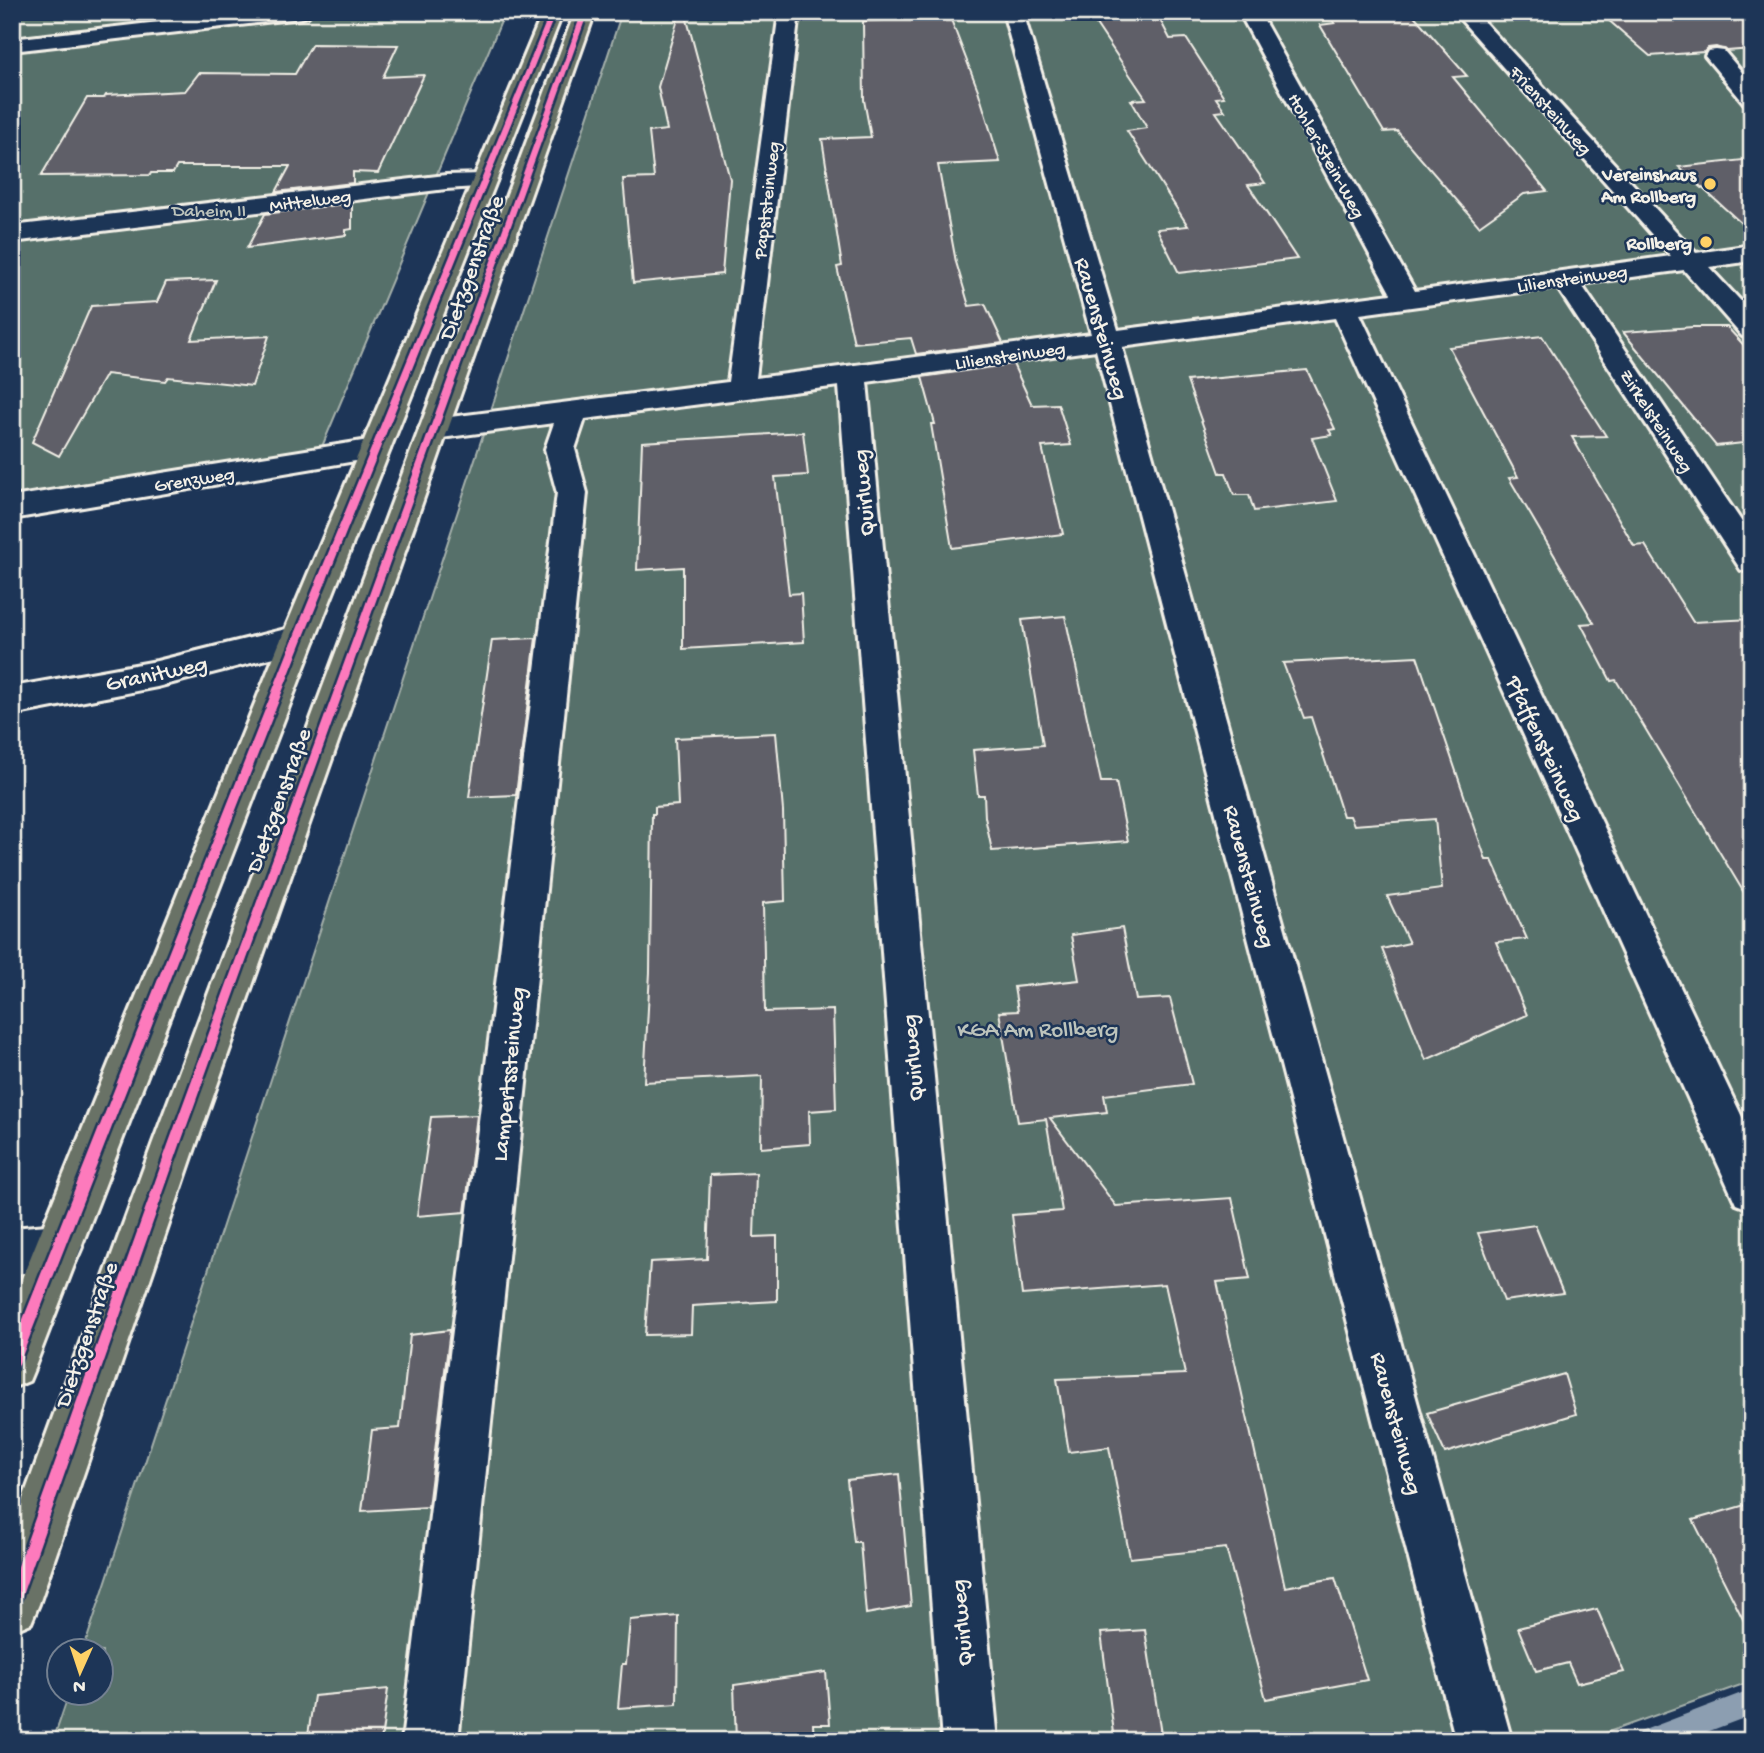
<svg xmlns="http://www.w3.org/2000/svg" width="1764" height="1753" viewBox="0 0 1764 1753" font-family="'Gochi Hand',sans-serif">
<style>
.green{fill:#566f6b;stroke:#a5b0aa;stroke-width:2}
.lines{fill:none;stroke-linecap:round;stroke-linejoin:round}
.stream{fill:#8c9eb1;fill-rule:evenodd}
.building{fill:#5e5e68;stroke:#f4f1e8;stroke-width:2}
.minor-casing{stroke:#f4f1e8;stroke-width:6}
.major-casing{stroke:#f4f1e8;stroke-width:6}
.minor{fill:#1d3557;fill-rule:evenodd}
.major{fill:#697266;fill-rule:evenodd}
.cycleway-casing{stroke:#1d3557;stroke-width:5}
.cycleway{fill:#fd7abc;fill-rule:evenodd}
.poi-dot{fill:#ffd166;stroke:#1d3557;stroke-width:2.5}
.labels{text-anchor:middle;stroke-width:5;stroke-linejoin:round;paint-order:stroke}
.far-street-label{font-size:19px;fill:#f4f1e8;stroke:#1d3557}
.far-poi-label{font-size:19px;font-weight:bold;fill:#f4f1e8;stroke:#1d3557;text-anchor:end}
.far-park-label{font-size:19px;fill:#bdc4bc;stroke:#1d3557}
.street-label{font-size:23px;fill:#f4f1e8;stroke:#1d3557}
.park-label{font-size:23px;fill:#bdc4bc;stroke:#1d3557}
</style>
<rect width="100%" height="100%" fill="#1d3557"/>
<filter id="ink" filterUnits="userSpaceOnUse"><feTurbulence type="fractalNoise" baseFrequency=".0143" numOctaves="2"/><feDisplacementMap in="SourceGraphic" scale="14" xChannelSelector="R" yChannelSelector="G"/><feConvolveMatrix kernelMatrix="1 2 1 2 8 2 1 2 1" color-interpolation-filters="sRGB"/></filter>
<g filter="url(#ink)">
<!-- green -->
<g class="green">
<polygon points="12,12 505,12 321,449 12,500"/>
<polygon points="622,12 1752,12 1752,1681 1583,1741 53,1741 69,1694 102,1694 102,1652 83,1651"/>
</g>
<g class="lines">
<!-- stream -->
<polygon class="stream" points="1752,1689 1752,1715 1683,1741 1635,1741 1639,1732"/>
</g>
<!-- building -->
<g class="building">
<polygon points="680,12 685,12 730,179 722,274 633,283 623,179 654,178 649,132 667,130 658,87"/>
<polygon points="1088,12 1156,12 1170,39 1186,38 1224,97 1216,98 1225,111 1216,112 1265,183 1248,185 1297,259 1179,273 1157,229 1188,226 1127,131 1147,128 1131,100 1146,99"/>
<polygon points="1325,12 1411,12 1467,76 1453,77 1547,191 1524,194 1479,226 1397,131 1384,132 1320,25 1335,23"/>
<polygon points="1599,12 1752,12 1752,49 1727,51 1716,47 1708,48 1704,52 1650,56"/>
<polygon points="950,17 978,90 1000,162 938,165 956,262 969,306 985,304 1003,343 916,354 911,338 854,343 837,267 842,266 822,139 871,137 864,100 863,21"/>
<polygon points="312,44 398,45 383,77 424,75 378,173 353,172 353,183 276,192 290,166 177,166 173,173 151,173 150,175 41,176 87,98 104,98 106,95 185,91 199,73 295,74"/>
<polygon points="1752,159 1752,233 1679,167"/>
<polygon points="352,203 352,229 346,230 346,235 247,248 265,214"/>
<polygon points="216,280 191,340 269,336 252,386 168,377 165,381 106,374 59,456 32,442 91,306 157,302 166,282"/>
<polygon points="1693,327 1727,327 1752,354 1752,442 1716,446 1623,332"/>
<polygon points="1542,336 1606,436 1572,437 1634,546 1645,545 1693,622 1752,619 1752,906 1616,680 1611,681 1581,624 1594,623 1509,478 1518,477 1449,347"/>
<polygon points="1013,364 1032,405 1058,404 1071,445 1042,447 1063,534 952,548 931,424 935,424 922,377"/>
<polygon points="1307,370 1335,429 1329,430 1332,435 1312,438 1337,501 1254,511 1249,495 1234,495 1226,473 1220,473 1187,381"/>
<polygon points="803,432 808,475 775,477 789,594 801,593 804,642 683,649 683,567 637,570 642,442"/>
<polygon points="1065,616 1101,782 1116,782 1128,841 992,851 985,817 984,795 978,795 973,750 1043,745 1022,620"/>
<polygon points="536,638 516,795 469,797 492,640"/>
<polygon points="1417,656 1486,860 1492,860 1527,939 1496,942 1527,1015 1426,1060 1382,949 1409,943 1387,896 1442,889 1435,819 1354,825 1350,816 1343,816 1311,717 1304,718 1283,663"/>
<polygon points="776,733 783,811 785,901 763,903 765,1012 833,1010 836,1109 809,1111 810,1144 761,1148 762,1076 644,1082 650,972 652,814 655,814 655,807 678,805 675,738"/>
<polygon points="1122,928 1136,1000 1170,998 1192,1084 1104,1095 1107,1112 1050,1118 1116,1206 1232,1198 1250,1279 1217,1282 1285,1587 1335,1578 1367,1680 1266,1699 1226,1548 1130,1558 1109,1447 1069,1452 1057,1379 1185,1374 1165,1284 1022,1295 1012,1215 1062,1211 1046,1119 1018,1122 999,1012 1018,1011 1014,987 1079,980 1071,935"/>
<polygon points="477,1115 465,1212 417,1216 431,1117"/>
<polygon points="756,1173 754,1237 777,1236 777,1301 692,1306 691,1334 645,1335 650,1262 707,1259 710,1175"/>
<polygon points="1535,1225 1563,1293 1504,1301 1478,1233"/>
<polygon points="450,1330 428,1507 362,1511 372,1430 400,1428 410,1335"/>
<polygon points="1564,1374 1576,1414 1445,1453 1427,1413"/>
<polygon points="899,1474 911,1606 866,1614 860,1542 854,1542 847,1480"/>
<polygon points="1752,1503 1752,1637 1693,1520"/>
<polygon points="1597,1609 1624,1672 1577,1683 1568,1663 1536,1671 1518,1628"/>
<polygon points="678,1616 677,1704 618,1708 622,1664 626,1664 630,1620"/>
<polygon points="1145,1630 1162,1741 1115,1741 1101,1633"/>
<polygon points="826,1672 830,1724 813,1724 814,1741 736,1741 734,1685"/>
<polygon points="388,1689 381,1741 307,1741 314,1696"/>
</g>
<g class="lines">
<defs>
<g id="minor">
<polygon points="245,12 311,12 308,16 301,18 12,51 12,39"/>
<polygon points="779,12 799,12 756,378 1091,334 1003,12 1023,12 1118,330 1391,294 1239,12 1259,12 1415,291 1671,256 1454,12 1475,12 1696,253 1752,245 1752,261 1709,267 1752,313 1752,338 1742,336 1684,270 1581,284 1752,537 1752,573 1741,570 1557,287 1360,314 1752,1138 1752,1210 1736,1204 1335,318 1122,347 1512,1741 1456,1741 1096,350 867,382 998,1741 942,1741 839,386 585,419 575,449 587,493 458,1741 402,1741 557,493 545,449 554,423 434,439 424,436 419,429 424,422 434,419 728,382"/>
<polygon points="1716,50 1724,51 1752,84 1752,105 1744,103 1705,56 1708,51"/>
<polygon points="484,174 492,176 496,181 492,186 446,189 12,242 12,226 446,175"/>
<polygon points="375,439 385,442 390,449 385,456 12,519 12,497"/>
<polygon points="298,626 310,630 315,639 310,648 157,687 12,715 12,687 157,661"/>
<polygon points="59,1224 75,1231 82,1247 75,1263 59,1270 12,1274 12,1228"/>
</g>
<g id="major">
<polygon points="543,12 563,12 315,639 36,1364 29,1381 12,1388 12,1303 281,639"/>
<polygon points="575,12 595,12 196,1145 39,1604 31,1623 12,1631 12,1529 152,1145"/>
</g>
</defs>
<!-- minor casing -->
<use href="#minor" class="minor-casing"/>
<!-- major casing -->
<use href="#major" class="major-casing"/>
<!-- minor -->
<use href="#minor" class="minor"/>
<!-- major -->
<use href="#major" class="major"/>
<defs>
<g id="cycleway">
<polygon points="550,12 556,12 303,639 19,1364 17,1369 12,1371 12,1347 293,639"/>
<polygon points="582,12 588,12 180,1145 19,1604 17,1609 12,1611 12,1583 168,1145"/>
</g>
</defs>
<!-- cycleway casing -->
<use href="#cycleway" class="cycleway-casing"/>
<!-- cycleway -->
<use href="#cycleway" class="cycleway"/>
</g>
</g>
<!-- markers -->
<g class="poi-dot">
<circle cx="1710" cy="184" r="7"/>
<circle cx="1706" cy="242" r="7"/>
</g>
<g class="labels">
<!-- far-street labels -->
<g class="far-street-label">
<text transform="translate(1552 109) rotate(48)" y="7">Friensteinweg</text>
<text transform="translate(1328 155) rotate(61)" y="7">Hohler-Stein-Weg</text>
<text transform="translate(310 199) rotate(-7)" y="7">Mittelweg</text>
<text transform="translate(765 200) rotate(-83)" y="7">Papststeinweg</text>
<text transform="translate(1572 277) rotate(-8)" y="7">Liliensteinweg</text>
<text transform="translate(1010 354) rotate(-8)" y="7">Liliensteinweg</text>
<text transform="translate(1658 420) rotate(57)" y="7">Zirkelsteinweg</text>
<text transform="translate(194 478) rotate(-9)" y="7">Grenzweg</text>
</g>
<!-- far-poi labels -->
<g class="far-poi-label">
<text x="1696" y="180">Vereinshaus<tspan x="1696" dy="22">Am Rollberg</tspan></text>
<text x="1692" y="249">Rollberg</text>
</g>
<!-- far-park labels -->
<g class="far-park-label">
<text x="209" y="216">Daheim II</text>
</g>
<!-- street labels -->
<g class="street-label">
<text transform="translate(470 267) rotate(-70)" y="8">Dietzgenstraße</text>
<text transform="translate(1103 328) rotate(74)" y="8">Rauensteinweg</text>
<text transform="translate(862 493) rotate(-95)" y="8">Quirlweg</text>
<text transform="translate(156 672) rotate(-12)" y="8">Granitweg</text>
<text transform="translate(1547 748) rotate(65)" y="8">Pfaffensteinweg</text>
<text transform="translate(277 800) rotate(-70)" y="8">Dietzgenstraße</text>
<text transform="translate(1251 876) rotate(75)" y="8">Rauensteinweg</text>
<text transform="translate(911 1058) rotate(-95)" y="8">Quirlweg</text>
<text transform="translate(507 1074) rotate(-84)" y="8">Lampertssteinweg</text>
<text transform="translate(85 1334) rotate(-71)" y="8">Dietzgenstraße</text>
<text transform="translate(1398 1423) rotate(75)" y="8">Rauensteinweg</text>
<text transform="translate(960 1623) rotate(-95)" y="8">Quirlweg</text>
</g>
<!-- park labels -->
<g class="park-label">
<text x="1038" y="1036">KGA Am Rollberg</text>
</g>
</g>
<!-- margin -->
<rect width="1764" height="1753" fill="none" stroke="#1d3557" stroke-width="42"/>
<rect x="21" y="21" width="1722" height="1711" fill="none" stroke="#f4f1e8" stroke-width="2.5" filter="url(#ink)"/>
<!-- north arrow -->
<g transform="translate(80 1672) rotate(183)"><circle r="33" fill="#1d3557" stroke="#738091" stroke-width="2"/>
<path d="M0-5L12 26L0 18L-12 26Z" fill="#ffd166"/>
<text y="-10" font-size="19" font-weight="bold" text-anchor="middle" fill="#f4f1e8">N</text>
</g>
</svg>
